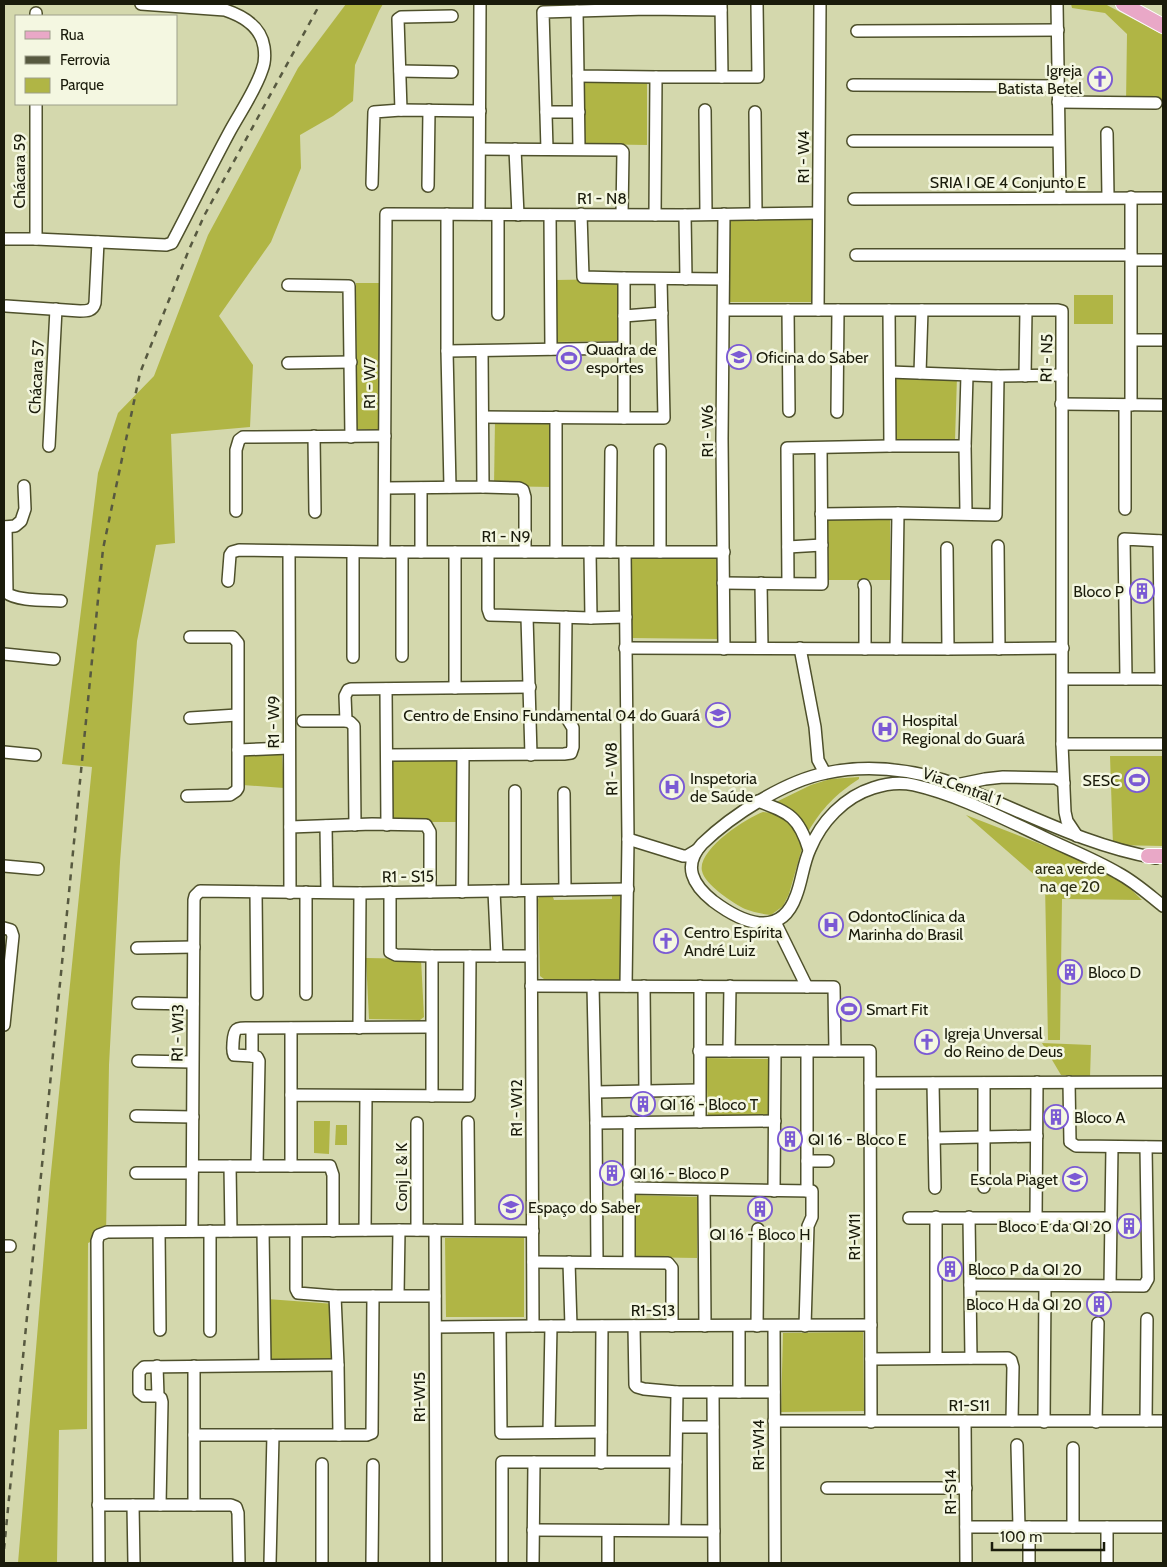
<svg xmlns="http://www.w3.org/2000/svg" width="1167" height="1567" viewBox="0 0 1167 1567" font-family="Cabin,sans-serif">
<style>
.green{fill:#b0b545}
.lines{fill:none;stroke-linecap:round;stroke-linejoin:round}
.minor-casing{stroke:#4e502b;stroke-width:14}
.major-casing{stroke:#fff;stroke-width:16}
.minor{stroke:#fff;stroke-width:11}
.major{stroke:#e9a8c7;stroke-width:14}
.rail{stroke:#575940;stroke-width:2.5;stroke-dasharray:6 6;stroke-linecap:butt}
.labels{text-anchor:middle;stroke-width:5;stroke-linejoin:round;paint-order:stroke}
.poi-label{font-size:16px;fill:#1a1b0b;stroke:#f4f7e1;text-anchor:start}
.street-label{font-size:16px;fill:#1a1b0b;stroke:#f4f7e1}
.park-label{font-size:16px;fill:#292b13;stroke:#f4f7e1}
</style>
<rect width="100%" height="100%" fill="#d4d8ad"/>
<!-- green -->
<g class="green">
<polygon points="346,4 383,4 379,11 355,65 353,101 333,116 300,135 301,168 271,242 219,316 253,365 250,427 171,434 175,543 156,545 137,641 120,862 109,1065 106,1235 88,1243 87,1429 59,1430 57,1563 18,1563 50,1182 92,767 62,764 98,473 118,413 154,376 208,235 298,68"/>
<polygon points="1071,4 1105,4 1163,35 1163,104 1126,103 1127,34 1105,13 1072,8"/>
<polygon points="585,81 647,82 647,145 584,144"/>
<polygon points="730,217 814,217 815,302 730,302"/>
<polygon points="617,279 618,341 556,342 555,280"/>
<polygon points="356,283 381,283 381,430 357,429"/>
<rect x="1074" y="295" width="39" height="29"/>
<polygon points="895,375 957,377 955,440 895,439"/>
<polygon points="495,420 553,421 552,487 494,486"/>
<rect x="825" y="515" width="65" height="65"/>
<polygon points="631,555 719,556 718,639 630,638"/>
<polygon points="242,754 282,755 284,788 242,785"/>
<polygon points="1110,756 1163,756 1163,846 1113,845"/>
<polygon points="397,758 453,759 457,761 456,822 393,822 391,764"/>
<path d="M859 777V779C836 794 822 808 808 832 800 815 792 808 774 803L811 785 830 779Z"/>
<path d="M763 812 781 814 792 821 801 837 802 848 789 894 783 906 771 915C762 914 753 912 745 909 733 903 705 885 702 871 697 850 746 818 763 812Z"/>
<polygon points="966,815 1113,872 1142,900 1062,899 1060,1040 1048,1040 1045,884"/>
<polygon points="612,893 620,894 623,896 624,982 598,984 544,979 540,976 538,899 541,894 552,894 554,900 612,899"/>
<polygon points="366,958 421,959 424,1017 420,1020 369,1019"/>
<polygon points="1042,1043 1091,1045 1090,1077 1061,1075"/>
<polygon points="706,1058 769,1059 768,1116 708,1116"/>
<polygon points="314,1121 330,1121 329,1154 314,1153"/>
<polygon points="336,1125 347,1125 347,1145 335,1145"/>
<polygon points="635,1195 698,1197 697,1258 634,1257"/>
<polygon points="445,1238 524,1238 524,1317 446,1317"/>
<polygon points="267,1299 335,1304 332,1366 264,1365"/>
<polygon points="863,1332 864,1411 781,1412 783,1333"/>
</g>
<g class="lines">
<defs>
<g id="minor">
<polyline points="721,4 722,77"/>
<polyline points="1057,4 1060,198"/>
<polyline points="577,11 578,76 656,77"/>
<polyline points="36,16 36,13"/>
<polyline points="857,31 1058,30"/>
<polyline points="400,71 452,72"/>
<polyline points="578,76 579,149"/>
<polyline points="853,85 1058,86"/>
<polyline points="1058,102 1156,103"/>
<polyline points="401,110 398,19 401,17 452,16"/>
<polyline points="705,110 706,214"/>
<polyline points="546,112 579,112"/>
<polyline points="755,112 756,214"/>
<polyline points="1107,133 1108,197"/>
<polyline points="853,141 1058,141"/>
<polyline points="480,149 621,150 623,152 622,214"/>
<polyline points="515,149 518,215"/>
<polyline points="547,149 543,12 647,9 721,10"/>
<polyline points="372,184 374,112 401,110 480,111"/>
<polyline points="428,186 429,110"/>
<polyline points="854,199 1163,198"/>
<polyline points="447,214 447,351 450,487"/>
<polyline points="479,214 480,4"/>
<polyline points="581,214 583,277 624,278"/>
<polyline points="724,214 722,439 724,649"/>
<polyline points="498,215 498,314"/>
<polyline points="550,215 551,349"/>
<polyline points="655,215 656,77 758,77 757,4"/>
<polyline points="685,215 686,279"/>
<path d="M4 239H36L166 245 172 243C192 205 210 168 230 131 241 111 255 91 262 70 265 63 265 54 264 47 261 26 243 16 225 10L141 4"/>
<polyline points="36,239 36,104"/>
<polyline points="856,255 1131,255"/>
<polyline points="1132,260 1163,260"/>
<polyline points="288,285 349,286 351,437"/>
<path d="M6 306 80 311C87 311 93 311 95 303L98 242"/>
<polyline points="724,310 1058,310 1062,311 1062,744"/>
<polyline points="788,310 789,411"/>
<polyline points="818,310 820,4"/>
<polyline points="889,310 890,446"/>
<polyline points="624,316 662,313"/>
<polyline points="1132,340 1163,340"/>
<polyline points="447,351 625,348"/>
<polyline points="288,363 351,362"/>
<polyline points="890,372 998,376 1062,375"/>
<polyline points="920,373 922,310"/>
<polyline points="1025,376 1026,310"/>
<polyline points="1061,404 1163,405"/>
<polyline points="1131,405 1131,197"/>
<polyline points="837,412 838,310"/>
<polyline points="483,417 624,418 624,278 723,279"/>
<polyline points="624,418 664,418 661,279"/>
<polyline points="314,436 315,512"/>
<polyline points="49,446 56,309"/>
<polyline points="965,446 967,375"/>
<polyline points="483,487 519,488 523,490 525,497 525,552"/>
<polyline points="385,488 483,487 482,351"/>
<polyline points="421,488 421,552"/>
<polyline points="1125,509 1125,405"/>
<polyline points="236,511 236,450 239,440 243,437 385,436"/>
<polyline points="821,514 898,513 996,515 998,376"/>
<polyline points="4,527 15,526 21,521 25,509 24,486"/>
<path d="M6 527 7 593C16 601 48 600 61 601"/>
<polyline points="1159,541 1161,679"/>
<polyline points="998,546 999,649"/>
<polyline points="788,547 822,545"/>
<polyline points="947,548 948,649"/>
<polyline points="289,551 290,893"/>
<polyline points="384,552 386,214 685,215 818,213"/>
<polyline points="488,552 488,609 490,615 591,618 626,617"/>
<polyline points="556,552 556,417"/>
<polyline points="590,552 591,618"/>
<polyline points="610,552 611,451"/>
<polyline points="625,552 628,839 626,986"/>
<polyline points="660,552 660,450"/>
<polyline points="228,581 230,555 232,552 239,550 384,552 724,552"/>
<polyline points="723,583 822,584 821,448"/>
<polyline points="761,583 762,648"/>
<polyline points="788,583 787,448 890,446 965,446 966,513"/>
<polyline points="864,585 865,588 865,649"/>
<polyline points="527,617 531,755"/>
<polyline points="625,648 948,649 1063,648"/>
<polyline points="800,648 815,727 818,760 825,773"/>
<polyline points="896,649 898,513"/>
<polyline points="4,654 54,659"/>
<polyline points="402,656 402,552"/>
<polyline points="353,657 353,552"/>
<polyline points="1063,679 1163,679"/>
<polyline points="1126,679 1124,539 1163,541"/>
<polyline points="455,688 455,552"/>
<polyline points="386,689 387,825"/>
<polyline points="190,718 237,715"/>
<polyline points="303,721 346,721 350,722 354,726 355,825"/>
<polyline points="346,721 345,696 348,690 351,689 530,687"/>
<polyline points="238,750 289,748"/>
<polyline points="4,752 35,755"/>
<polyline points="387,755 564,754 571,753 573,747 573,728 565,715 566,617"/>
<polyline points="956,785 985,779 1003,777 1056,778 1064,783"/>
<polyline points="515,791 515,891"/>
<polyline points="564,793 565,890"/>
<polyline points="187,796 230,795 236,791 238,788 238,643 233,637 190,637"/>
<path d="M758 801C790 813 799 817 809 850"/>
<polyline points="326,826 327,892"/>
<polyline points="290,827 372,824 426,825 430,832 430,892"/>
<polyline points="1077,836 1067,821 1065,812 1062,744 1163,744"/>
<polyline points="628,839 683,856 687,856 697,850"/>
<path d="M1156 858C1098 848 1046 823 992 800 976 793 959 785 943 780 906 769 864 765 826 773 785 781 732 815 702 844 682 866 693 885 713 901 741 922 780 940 796 896 802 881 803 864 810 849 821 822 844 797 873 788 885 784 901 782 914 785 958 795 1002 818 1043 837 1068 849 1094 859 1118 873 1135 882 1148 894 1163 906"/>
<polyline points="4,866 38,869"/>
<polyline points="494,891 497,956"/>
<polyline points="531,891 533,1326"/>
<polyline points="256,892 257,994"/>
<polyline points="306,892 306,994"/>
<polyline points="390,892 390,952 396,955 432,956"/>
<polyline points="462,892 463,755"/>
<polyline points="775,922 807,987"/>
<polyline points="4,928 11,930 13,936 4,1025"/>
<polyline points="137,948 194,947"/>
<polyline points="531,986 834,987 835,1051"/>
<polyline points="593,986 596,1123 597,1262"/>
<polyline points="644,986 645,1091"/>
<polyline points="138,1003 193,1004"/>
<path d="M252 1028V1056L234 1055C232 1051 233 1048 233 1043 234 1026 237 1028 252 1028L431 1027"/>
<polyline points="291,1028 291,1095"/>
<polyline points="359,1028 360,893"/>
<polyline points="699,1051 870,1051 871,1422"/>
<polyline points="729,1051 730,986"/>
<polyline points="252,1056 257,1057 259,1061 257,1166"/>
<polyline points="138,1061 192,1062"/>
<polyline points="1069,1082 1070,1142 1076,1146 1163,1147"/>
<polyline points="870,1083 1163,1082"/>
<polyline points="933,1083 935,1188"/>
<polyline points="984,1083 984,1187"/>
<polyline points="596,1092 699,1090"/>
<polyline points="432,1096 432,956 531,956"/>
<polyline points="136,1116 193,1117"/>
<polyline points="468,1122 469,1230"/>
<polyline points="700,1122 700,986"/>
<polyline points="417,1123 417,1230"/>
<polyline points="596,1123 775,1121"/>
<polyline points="934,1138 1037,1136"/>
<polyline points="807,1161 828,1161"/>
<polyline points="193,1166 330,1166 333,1175 333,1231"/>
<polyline points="230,1166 231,1231"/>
<polyline points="291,1166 291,1095 469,1096 470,956"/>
<polyline points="136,1173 192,1173"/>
<polyline points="629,1188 812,1191 812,1217 808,1226 805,1326"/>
<polyline points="704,1190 705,1326"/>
<polyline points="774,1191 775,1051"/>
<polyline points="807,1191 807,1051"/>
<polyline points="936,1217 936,1358"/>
<polyline points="969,1217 971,1358"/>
<polyline points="909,1218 1111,1218"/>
<polyline points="1036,1218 1037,1082"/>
<polyline points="365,1230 366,1096"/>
<polyline points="435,1230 436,1563"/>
<polyline points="192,1231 194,900 195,896 200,891 360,893 628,889"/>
<polyline points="263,1231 265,1365"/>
<polyline points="296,1231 296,1289 298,1293 335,1296 435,1296"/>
<polyline points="159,1232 160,1330"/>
<polyline points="4,1246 10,1246"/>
<polyline points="533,1262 668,1263 672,1268 672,1326"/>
<polyline points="569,1262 571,1326"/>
<polyline points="629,1262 629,1122"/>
<polyline points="970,1285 1144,1286 1148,1279 1146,1147"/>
<polyline points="1110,1286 1112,1147"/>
<polyline points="398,1295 399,1230"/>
<polyline points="634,1326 635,1385 637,1387 644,1389 677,1392 774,1392"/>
<polyline points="757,1326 758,1229"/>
<polyline points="774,1326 775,1563"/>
<polyline points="436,1327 533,1326 871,1325"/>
<polyline points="500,1327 501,1433 601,1432"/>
<polyline points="210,1331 210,1231"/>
<polyline points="871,1359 1008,1358 1011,1360 1013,1367 1012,1421"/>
<polyline points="157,1366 158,1396 161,1398 162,1402 160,1505"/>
<polyline points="713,1392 714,1563"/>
<polyline points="739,1392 739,1326"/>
<polyline points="158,1396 144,1396 139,1392 139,1372 144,1367 338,1365"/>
<polyline points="774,1421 1163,1421"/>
<polyline points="965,1421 966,1563"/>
<polyline points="1146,1421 1147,1319"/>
<polyline points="1044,1422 1045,1286"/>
<polyline points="1096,1422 1098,1323"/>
<polyline points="677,1427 713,1427"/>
<polyline points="549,1432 551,1326"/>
<polyline points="194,1435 339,1435 338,1365 335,1296"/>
<polyline points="339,1435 367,1435 372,1433 373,1296"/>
<polyline points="1017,1445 1019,1527"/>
<polyline points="601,1463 602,1326"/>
<polyline points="827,1488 966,1488"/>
<polyline points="98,1505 194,1505 194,1366"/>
<polyline points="133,1505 134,1563"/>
<polyline points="194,1505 231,1505 236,1507 238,1513 239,1563"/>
<polyline points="966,1527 1163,1527"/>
<polyline points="1073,1527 1073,1448"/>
<polyline points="1107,1527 1107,1563"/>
<polyline points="533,1530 714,1531"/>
<polyline points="675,1530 677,1392"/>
<polyline points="99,1563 97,1241 99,1235 107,1232 399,1230 533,1231"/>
<polyline points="270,1563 273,1435"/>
<polyline points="322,1563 322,1464"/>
<polyline points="372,1563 373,1465"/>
<polyline points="502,1563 502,1462 676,1462"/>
<polyline points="533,1563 534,1462"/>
<polyline points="608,1563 608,1531"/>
<polyline points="1029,1563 1029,1527"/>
</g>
<g id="major">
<polyline points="1123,4 1163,26"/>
<polyline points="1148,856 1163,856"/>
</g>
</defs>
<!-- minor casing -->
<use href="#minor" class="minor-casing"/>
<!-- major casing -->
<use href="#major" class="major-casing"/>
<!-- minor -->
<use href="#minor" class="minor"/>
<!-- major -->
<use href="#major" class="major"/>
<!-- rail -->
<polyline class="rail" points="4,1549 103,549 140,373 188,252 204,216 320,4"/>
</g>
<!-- icons -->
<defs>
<symbol id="church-ring" viewBox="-11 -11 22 22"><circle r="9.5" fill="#f4f7e1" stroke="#7b5ad4" stroke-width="1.5"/><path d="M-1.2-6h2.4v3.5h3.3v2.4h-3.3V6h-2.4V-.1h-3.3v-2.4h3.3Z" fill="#7b5ad4"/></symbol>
<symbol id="school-ring" viewBox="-11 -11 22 22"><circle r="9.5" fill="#f4f7e1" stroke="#7b5ad4" stroke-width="1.5"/><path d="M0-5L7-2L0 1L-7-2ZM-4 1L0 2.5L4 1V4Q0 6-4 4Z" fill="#7b5ad4"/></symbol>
<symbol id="stadium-ring" viewBox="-11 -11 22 22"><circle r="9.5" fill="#f4f7e1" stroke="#7b5ad4" stroke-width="1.5"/><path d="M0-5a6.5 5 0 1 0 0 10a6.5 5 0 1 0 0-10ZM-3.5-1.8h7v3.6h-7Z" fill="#7b5ad4"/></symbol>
<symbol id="building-ring" viewBox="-11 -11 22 22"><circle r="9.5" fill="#f4f7e1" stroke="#7b5ad4" stroke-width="1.5"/><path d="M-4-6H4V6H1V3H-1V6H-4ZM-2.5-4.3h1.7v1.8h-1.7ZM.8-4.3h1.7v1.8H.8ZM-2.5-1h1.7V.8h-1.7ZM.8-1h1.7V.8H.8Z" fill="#7b5ad4"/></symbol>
<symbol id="hospital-ring" viewBox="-11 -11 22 22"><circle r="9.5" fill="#f4f7e1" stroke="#7b5ad4" stroke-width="1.5"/><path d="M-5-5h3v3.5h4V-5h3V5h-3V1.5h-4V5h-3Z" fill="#7b5ad4"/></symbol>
</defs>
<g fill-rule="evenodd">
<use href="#church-ring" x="1086" y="65" width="28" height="28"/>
<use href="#school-ring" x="725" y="343" width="28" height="28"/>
<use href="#stadium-ring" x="555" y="344" width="28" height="28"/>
<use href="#building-ring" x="1128" y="577" width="28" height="28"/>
<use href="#school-ring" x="704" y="701" width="28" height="28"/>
<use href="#hospital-ring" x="871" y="715" width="28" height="28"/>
<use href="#stadium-ring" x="1123" y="766" width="28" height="28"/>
<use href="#hospital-ring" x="658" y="773" width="28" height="28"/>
<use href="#hospital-ring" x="817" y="911" width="28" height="28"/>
<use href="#church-ring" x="652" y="927" width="28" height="28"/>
<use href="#building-ring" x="1056" y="958" width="28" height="28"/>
<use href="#stadium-ring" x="835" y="995" width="28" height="28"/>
<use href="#church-ring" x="913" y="1028" width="28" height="28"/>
<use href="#building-ring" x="629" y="1090" width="28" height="28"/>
<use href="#building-ring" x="1042" y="1103" width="28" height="28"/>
<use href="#building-ring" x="776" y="1125" width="28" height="28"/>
<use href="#building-ring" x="598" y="1159" width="28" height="28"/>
<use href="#school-ring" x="1061" y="1165" width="28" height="28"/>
<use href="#school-ring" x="497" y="1193" width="28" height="28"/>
<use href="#building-ring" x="746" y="1195" width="28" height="28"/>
<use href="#building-ring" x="1115" y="1212" width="28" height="28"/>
<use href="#building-ring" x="936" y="1255" width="28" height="28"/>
<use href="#building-ring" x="1085" y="1290" width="28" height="28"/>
</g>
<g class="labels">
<!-- poi labels -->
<g class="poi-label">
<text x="1082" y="76" text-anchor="end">Igreja<tspan x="1082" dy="18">Batista Betel</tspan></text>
<text x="586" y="355">Quadra de<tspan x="586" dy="18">esportes</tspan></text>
<text x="756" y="363">Oficina do Saber</text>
<text x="1124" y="597" text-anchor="end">Bloco P</text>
<text x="700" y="721" text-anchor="end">Centro de Ensino Fundamental 04 do Guará</text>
<text x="902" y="726">Hospital<tspan x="902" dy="18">Regional do Guará</tspan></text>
<text x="690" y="784">Inspetoria<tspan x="690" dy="18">de Saúde</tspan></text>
<text x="1120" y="786" text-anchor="end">SESC</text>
<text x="848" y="922">OdontoClínica da<tspan x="848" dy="18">Marinha do Brasil</tspan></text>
<text x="684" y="938">Centro Espírita<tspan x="684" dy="18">André Luiz</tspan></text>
<text x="1088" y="978">Bloco D</text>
<text x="866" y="1015">Smart Fit</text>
<text x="944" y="1039">Igreja Unversal<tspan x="944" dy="18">do Reino de Deus</tspan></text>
<text x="660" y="1110">QI 16 - Bloco T</text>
<text x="1074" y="1123">Bloco A</text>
<text x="808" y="1145">QI 16 - Bloco E</text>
<text x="630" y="1179">QI 16 - Bloco P</text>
<text x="1058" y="1185" text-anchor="end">Escola Piaget</text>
<text x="528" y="1213">Espaço do Saber</text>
<text x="1112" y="1232" text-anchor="end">Bloco E da QI 20</text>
<text x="760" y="1240" text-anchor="middle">QI 16 - Bloco H</text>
<text x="968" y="1275">Bloco P da QI 20</text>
<text x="1082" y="1310" text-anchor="end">Bloco H da QI 20</text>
</g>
<!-- street labels -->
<g class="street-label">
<text transform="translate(803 157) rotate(-90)" y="6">R1 - W4</text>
<text transform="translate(19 171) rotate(-90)" y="6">Chácara 59</text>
<text x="1008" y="188">SRIA I QE 4 Conjunto E</text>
<text x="602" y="204">R1 - N8</text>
<text transform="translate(1046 358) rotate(-89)" y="6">R1 - N5</text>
<text transform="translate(36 377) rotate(-87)" y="6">Chácara 57</text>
<text transform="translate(369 383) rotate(-90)" y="6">R1 - W7</text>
<text transform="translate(707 431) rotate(-90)" y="6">R1 - W6</text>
<text x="506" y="542">R1 - N9</text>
<text transform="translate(273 722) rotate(-90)" y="6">R1 - W9</text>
<text transform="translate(611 769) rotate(-91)" y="6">R1 - W8</text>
<text transform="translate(962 786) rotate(20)" y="6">Via Central 1</text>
<text transform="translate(408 876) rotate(-1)" y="6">R1 - S15</text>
<text transform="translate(177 1033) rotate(-89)" y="6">R1 - W13</text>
<text transform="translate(516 1108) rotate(-90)" y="6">R1 - W12</text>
<text transform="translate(401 1177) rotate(-90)" y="6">Conj L &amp; K</text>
<text transform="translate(854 1237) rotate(-90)" y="6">R1-W11</text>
<text x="653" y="1316">R1-S13</text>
<text transform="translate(419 1397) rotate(-90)" y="6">R1-W15</text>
<text x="969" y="1411">R1-S11</text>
<text transform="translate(758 1445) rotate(-90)" y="6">R1-W14</text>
<text transform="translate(950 1492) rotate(-90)" y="6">R1-S14</text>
</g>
<!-- park labels -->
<g class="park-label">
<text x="1070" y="874">area verde<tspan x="1070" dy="18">na qe 20</tspan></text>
</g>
</g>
<!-- border -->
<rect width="1167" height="1567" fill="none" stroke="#1a1b0b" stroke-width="10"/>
<!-- legend -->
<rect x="15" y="15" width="162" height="90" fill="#f4f7e1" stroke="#9d9f8b"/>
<rect x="25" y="31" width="25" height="8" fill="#e9a8c7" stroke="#9d9f8b"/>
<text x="60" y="40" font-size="15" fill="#1a1b0b">Rua</text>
<rect x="25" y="56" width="25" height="8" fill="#575940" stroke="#9d9f8b"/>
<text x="60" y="65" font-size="15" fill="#1a1b0b">Ferrovia</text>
<rect x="25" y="78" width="25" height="15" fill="#b0b545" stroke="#9d9f8b"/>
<text x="60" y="90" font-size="15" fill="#1a1b0b">Parque</text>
<!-- scale -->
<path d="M992 1542v8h112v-8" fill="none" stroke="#1a1b0b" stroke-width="2.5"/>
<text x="1000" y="1542" font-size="15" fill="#1a1b0b" stroke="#f4f7e1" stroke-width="4" paint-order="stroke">100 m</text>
</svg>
